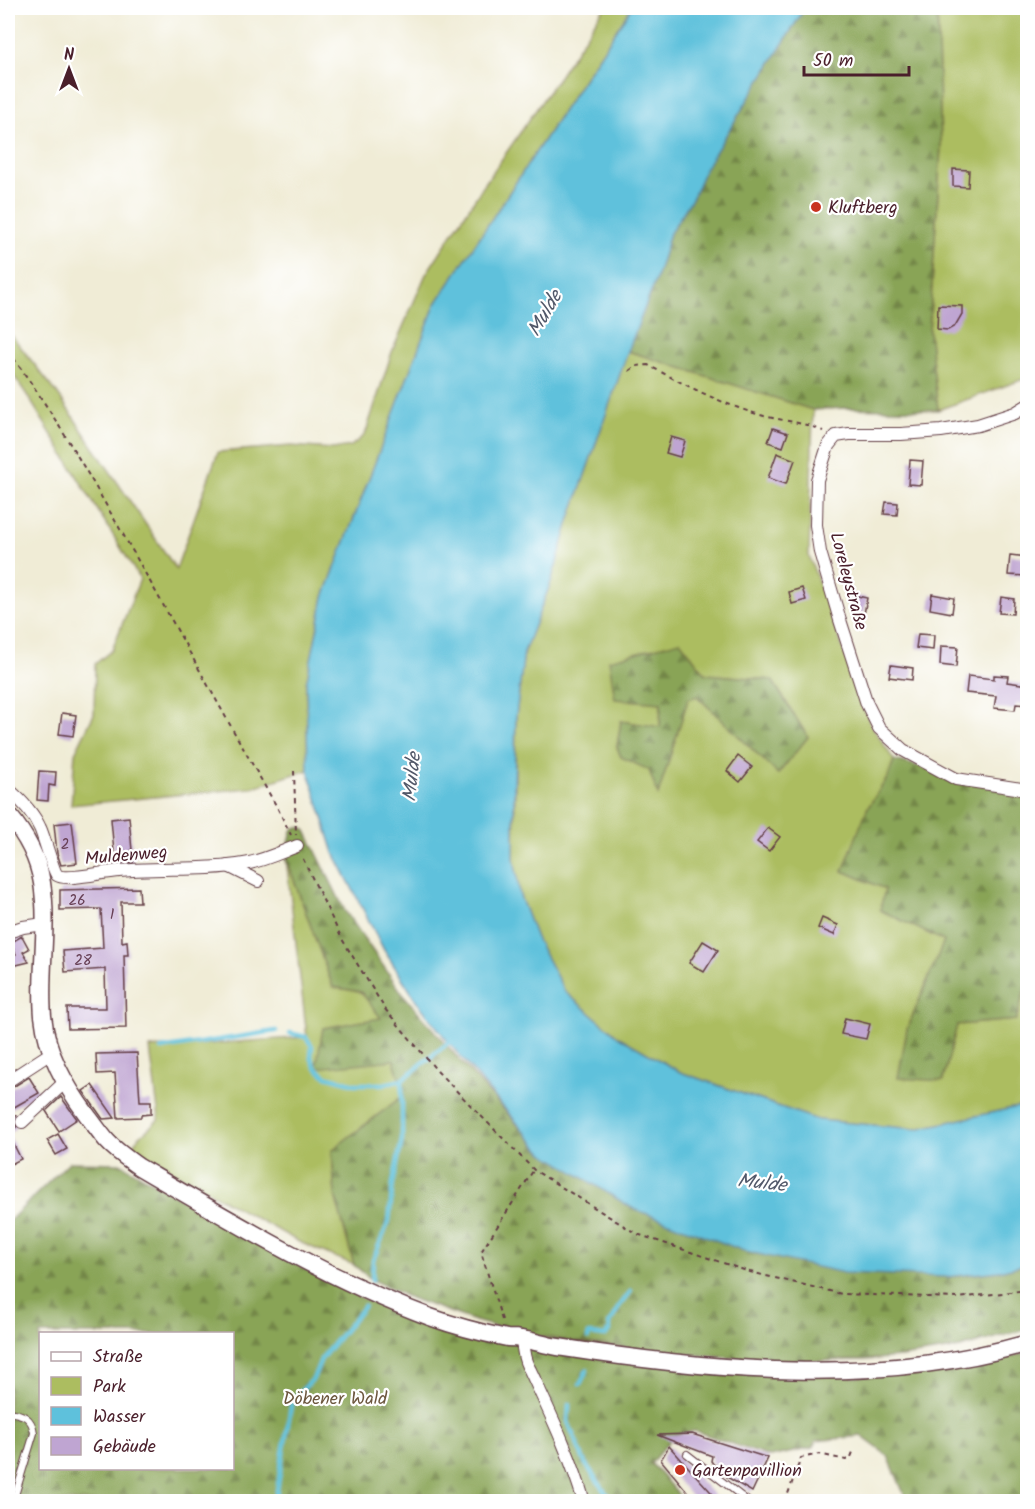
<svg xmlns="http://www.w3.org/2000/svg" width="1035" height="1509" viewBox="0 0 1035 1509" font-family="Kalam,sans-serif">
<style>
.green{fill:#acbd60;stroke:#7b6e46;stroke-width:1.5;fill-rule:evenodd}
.forest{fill:url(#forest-firs);stroke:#6a6240;stroke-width:1.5;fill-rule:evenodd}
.water{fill:#5ec1dc;stroke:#547084;stroke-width:1.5}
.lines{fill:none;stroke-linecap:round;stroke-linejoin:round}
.stream{stroke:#5ec1dc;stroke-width:4.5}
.building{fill:#bfa5d2}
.service-casing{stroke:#633e45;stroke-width:8}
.minor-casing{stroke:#633e45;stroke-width:14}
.secondary-casing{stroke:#633e45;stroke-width:19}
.path{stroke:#633e45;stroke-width:2;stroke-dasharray:4.5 4.5;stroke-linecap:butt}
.service{stroke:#fff;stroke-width:6}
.minor{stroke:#fff;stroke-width:12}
.secondary{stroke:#fff;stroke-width:16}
.poi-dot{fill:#c8321e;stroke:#fff;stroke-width:2}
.labels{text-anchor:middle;stroke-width:4.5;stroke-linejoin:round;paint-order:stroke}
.number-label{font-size:15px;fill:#674055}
.poi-label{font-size:18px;fill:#4a1f2b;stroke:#fff;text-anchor:start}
.street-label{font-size:18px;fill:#4a1f2b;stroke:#fff}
.park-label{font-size:18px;fill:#6c563e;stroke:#fff}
.water-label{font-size:20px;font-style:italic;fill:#515869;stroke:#fff}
</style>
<defs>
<pattern id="forest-firs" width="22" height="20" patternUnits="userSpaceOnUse" patternTransform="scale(1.5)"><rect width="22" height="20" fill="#89a456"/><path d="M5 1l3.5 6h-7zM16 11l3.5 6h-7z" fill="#728547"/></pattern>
</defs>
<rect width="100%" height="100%" fill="#fff"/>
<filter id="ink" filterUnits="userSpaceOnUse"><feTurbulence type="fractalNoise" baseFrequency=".0167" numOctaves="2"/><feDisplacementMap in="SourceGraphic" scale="12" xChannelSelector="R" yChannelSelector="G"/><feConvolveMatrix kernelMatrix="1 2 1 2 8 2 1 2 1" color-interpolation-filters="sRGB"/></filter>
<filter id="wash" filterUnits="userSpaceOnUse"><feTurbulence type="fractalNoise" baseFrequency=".008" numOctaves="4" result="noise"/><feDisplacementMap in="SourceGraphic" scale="24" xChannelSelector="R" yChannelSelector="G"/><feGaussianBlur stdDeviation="1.35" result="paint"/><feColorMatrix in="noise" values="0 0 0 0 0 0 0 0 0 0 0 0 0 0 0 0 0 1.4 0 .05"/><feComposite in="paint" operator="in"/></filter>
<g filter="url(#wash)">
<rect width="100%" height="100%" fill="#f0ecd6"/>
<!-- green -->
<g class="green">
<polygon points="604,8 631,8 435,305 324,597 306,684 308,770 250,788 71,805 75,753 94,714 95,664 112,650 140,579 29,398 8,367 8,331 57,393 176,569 218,452 291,446 333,449 351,446 365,435 392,352 426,274 486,182 560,75"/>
<polygon points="937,8 1027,8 1027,378 938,410 929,331 941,146"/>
<path d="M628 351 813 410 809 556 871 725 894 760 888 777 867 809 885 889 881 910 945 941 907 1029 1016 1020 1027 982V1105L916 1129 818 1120 680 1072 619 1037 565 992 536 938 520 896 514 858 516 716 524 652 551 582 570 518ZM706 674 772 680 808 737 778 774 697 696 688 699 658 794 649 769 621 757 617 747 621 721 660 727 661 702Z"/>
<polygon points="286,858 333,987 361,992 382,1018 404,1095 332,1150 335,1195 354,1265 299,1242 130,1148 137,1139 159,1119 150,1048 307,1037"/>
</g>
<!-- forest -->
<g class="forest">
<polygon points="805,8 937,8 941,146 929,331 938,410 843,408 813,410 628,351 656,279 670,233 693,197 706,167"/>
<polygon points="680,641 706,674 772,680 808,737 778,774 697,696 688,699 658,795 649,770 621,757 617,747 621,721 660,727 661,703 615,699 609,660"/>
<polygon points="894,760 1027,794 1027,982 1016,1020 957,1025 943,1081 898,1078 907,1029 944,941 880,910 885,889 843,871 867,809 888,777"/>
<polygon points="298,827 303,828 306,831 345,911 402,993 457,1057 543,1153 947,1277 999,1271 1027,1264 1027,1329 960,1348 901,1357 864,1360 812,1361 759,1360 695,1355 569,1341 520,1333 475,1321 410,1298 371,1279 354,1265 335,1195 332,1150 404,1095 394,1060 316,1068 323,1028 381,1018 361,992 333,987 286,858 291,834 293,829"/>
<path d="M69 1162 120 1163 272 1252 327 1281 362 1298 431 1325 850 1377C910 1375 970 1369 1027 1352V1501H907L888 1456 861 1436 816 1441 812 1448 770 1457 695 1431 675 1434 651 1463 684 1501 8 1502V1222ZM40 1334H232V1468H40Z"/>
</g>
<!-- water -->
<polygon class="water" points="631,8 805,8 706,167 693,197 670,233 656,279 628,351 570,518 551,582 524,652 516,716 514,792 514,858 520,896 536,938 565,992 619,1037 680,1072 818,1120 916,1129 1027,1105 1027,1264 999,1271 947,1277 844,1273 744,1251 632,1208 543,1153 493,1095 449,1043 418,1003 384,950 334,853 308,770 306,684 324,597 435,305"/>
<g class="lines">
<!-- stream -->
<g class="stream">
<polyline points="290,1033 306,1037 312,1046 311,1057 316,1068 326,1076 355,1084 384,1084 402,1080"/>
<polyline points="161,1049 276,1031"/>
<polyline points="372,1281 373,1260 389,1221 393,1183 402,1140 402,1080 453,1039"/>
<polyline points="588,1338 589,1334 605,1336 610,1330 609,1323 615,1315 618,1308 631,1291"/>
<polyline points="580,1384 587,1370"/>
<polyline points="569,1404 568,1422 585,1463 605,1492 615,1502"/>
<polyline points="275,1502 292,1400 313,1379 321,1359 364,1306"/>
</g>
</g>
<g id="blocks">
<!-- building -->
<g class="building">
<polygon points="953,169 969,170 968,187 953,186"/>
<polygon points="938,305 962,306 962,314 955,326 948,330 937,329"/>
<polygon points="773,428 788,433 783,447 768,442"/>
<polygon points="671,437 685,441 680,457 666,453"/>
<polygon points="777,453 795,460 786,484 768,478"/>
<polygon points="910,460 923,461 921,485 908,484"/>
<polygon points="886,502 898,503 897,515 884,514"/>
<polygon points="1010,555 1028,557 1026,576 1008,575"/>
<polygon points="802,588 806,600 792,604 789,592"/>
<polygon points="932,594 954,598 952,613 930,609"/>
<polygon points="853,595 867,598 864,614 850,611"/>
<polygon points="1001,597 1014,599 1013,614 999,613"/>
<polygon points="918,634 934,635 933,650 916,648"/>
<polygon points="941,646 958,647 956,667 940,665"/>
<polygon points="891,665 913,668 912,680 889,677"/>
<polygon points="994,675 1008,676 1007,682 1028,685 1028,705 1016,704 1015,710 994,708 996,696 966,693 968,676 994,679"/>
<polygon points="62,713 76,715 73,736 59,734"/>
<polygon points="738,756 752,767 740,782 727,771"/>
<polygon points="39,771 56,772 55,786 49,785 48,801 37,800"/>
<polygon points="129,817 133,862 115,863 111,819"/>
<polygon points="72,822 77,863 61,865 57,853 54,824"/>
<polygon points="768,828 780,837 769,851 757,842"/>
<polygon points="139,888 140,902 121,902 122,942 127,941 128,955 124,955 126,1028 68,1029 67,1008 106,1008 105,969 65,972 63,951 103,948 101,909 60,910 60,890"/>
<polygon points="822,918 838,925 834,935 818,928"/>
<polygon points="22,936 29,949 23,952 29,962 8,967 8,959 16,954 10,943"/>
<polygon points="703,941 718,950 704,972 689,963"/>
<polygon points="845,1018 870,1024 866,1039 841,1034"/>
<polygon points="137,1053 140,1101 151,1101 151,1114 141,1115 141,1117 118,1118 115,1073 97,1074 96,1054"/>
<polygon points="29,1077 39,1093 9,1110 16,1116 14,1120 16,1127 9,1135 21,1159 11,1164 8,1157 8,1090"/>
<polygon points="92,1085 115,1118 103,1119 83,1091"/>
<polygon points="61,1097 77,1119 59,1131 46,1111"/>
<polygon points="58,1134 67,1149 56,1155 47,1140"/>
<polygon points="692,1434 768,1458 752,1492 727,1477 735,1468 714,1465 711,1461 712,1456 657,1435"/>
<polygon points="669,1446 699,1479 720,1502 696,1502 661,1460"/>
</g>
</g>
</g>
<g filter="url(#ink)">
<use href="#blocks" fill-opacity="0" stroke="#633e45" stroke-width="1.5"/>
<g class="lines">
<defs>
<g id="service">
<path d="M8 1412C23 1414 32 1417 34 1433L13 1502"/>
<polyline points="687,1454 749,1502"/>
</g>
<g id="minor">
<polyline points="1028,405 1015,413 978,425 941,431 901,434 849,434 836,436 828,446 817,480 816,525 820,552 840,620 867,704 879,728 903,750 956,779 1028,790"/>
<path d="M8 789C21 800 33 812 40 828 44 836 53 871 57 875 65 881 99 873 111 872 155 866 201 872 244 864 263 861 279 853 297 846"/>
<polyline points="228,866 258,881"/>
<polyline points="8,932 23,927 44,924"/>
<polyline points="8,1081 51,1053"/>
<polyline points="22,1122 65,1082"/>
<path d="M521 1339C525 1352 522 1358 530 1370 550 1413 571 1456 584 1502"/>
</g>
<path id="secondary" d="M8 814C24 833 38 857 42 883 49 927 39 972 43 1016 47 1054 65 1085 87 1115 94 1124 100 1133 107 1141 116 1151 128 1159 139 1167 233 1222 328 1279 430 1317 455 1326 482 1333 507 1338 512 1338 517 1338 521 1339 534 1341 545 1345 558 1347 712 1371 875 1387 1028 1343"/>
</defs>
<!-- service casing -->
<use href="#service" class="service-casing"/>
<!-- minor casing -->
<use href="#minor" class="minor-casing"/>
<!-- secondary casing -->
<use href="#secondary" class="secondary-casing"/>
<!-- path -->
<g class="path">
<path d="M8 351C48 404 80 460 113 517 169 613 221 711 277 807L291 835"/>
<path d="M629 371 636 366 648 365C685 385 723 405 764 416 784 421 803 422 823 431"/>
<polyline points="294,771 296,835"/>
<polyline points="303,859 342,939 385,1009 438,1072 534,1170 637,1234 750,1272 842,1294 957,1298 1028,1290"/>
<polyline points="8,1140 13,1133"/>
<polyline points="502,1320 481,1252 533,1171"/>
<polyline points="785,1502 801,1458 819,1454 846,1460 851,1457 853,1452"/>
</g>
<!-- service -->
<use href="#service" class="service"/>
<!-- minor -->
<use href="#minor" class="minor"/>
<!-- secondary -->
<use href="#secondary" class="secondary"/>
</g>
</g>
<!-- markers -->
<g class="poi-dot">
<circle cx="816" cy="207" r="6"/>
<circle cx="680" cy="1470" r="6"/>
</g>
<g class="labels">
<!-- number labels -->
<g class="number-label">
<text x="65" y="849">2</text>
<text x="77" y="905">26</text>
<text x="112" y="919">1</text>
<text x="83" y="965">28</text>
</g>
<!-- poi labels -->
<g class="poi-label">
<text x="828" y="213">Kluftberg</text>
<text x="692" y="1476">Gartenpavillion</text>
</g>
<!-- street labels -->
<g class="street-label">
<text transform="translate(849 581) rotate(75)" y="6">Loreleystraße</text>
<text transform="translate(126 855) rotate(-5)" y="6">Muldenweg</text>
</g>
<!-- park labels -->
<g class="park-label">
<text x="335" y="1404">Döbener Wald</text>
</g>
<!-- water labels -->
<g class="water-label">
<text transform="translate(544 313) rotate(-60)" y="7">Mulde</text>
<text transform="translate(411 777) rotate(-84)" y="7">Mulde</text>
<text transform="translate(762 1182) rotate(6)" y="7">Mulde</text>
</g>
</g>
<!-- margin -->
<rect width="1035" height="1509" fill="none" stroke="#fff" stroke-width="30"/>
<!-- legend -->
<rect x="39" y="1332" width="195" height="138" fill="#ffffff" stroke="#b7a5aa" stroke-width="1.5"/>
<rect x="51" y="1352" width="30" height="9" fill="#ffffff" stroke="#b7a5aa" stroke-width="1.5"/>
<text x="93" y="1362" font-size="18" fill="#4a1f2b">Straße</text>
<rect x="51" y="1377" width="30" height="18" fill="#acbd60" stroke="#b7a5aa" stroke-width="1.5"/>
<text x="93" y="1392" font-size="18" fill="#4a1f2b">Park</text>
<rect x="51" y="1407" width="30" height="18" fill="#5ec1dc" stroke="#b7a5aa" stroke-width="1.5"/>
<text x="93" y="1422" font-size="18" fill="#4a1f2b">Wasser</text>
<rect x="51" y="1437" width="30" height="18" fill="#bfa5d2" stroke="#b7a5aa" stroke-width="1.5"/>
<text x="93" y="1452" font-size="18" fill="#4a1f2b">Gebäude</text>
<!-- north arrow -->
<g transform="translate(69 69)" stroke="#ffffff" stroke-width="4.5" paint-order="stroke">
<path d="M0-4.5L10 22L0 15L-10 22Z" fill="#4a1f2b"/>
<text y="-9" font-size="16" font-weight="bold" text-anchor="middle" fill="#4a1f2b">N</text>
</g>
<!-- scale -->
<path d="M804 66v9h105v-9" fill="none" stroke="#4a1f2b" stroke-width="3"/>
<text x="813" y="66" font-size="18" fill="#4a1f2b" stroke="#ffffff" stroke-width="4.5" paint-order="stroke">50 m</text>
</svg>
